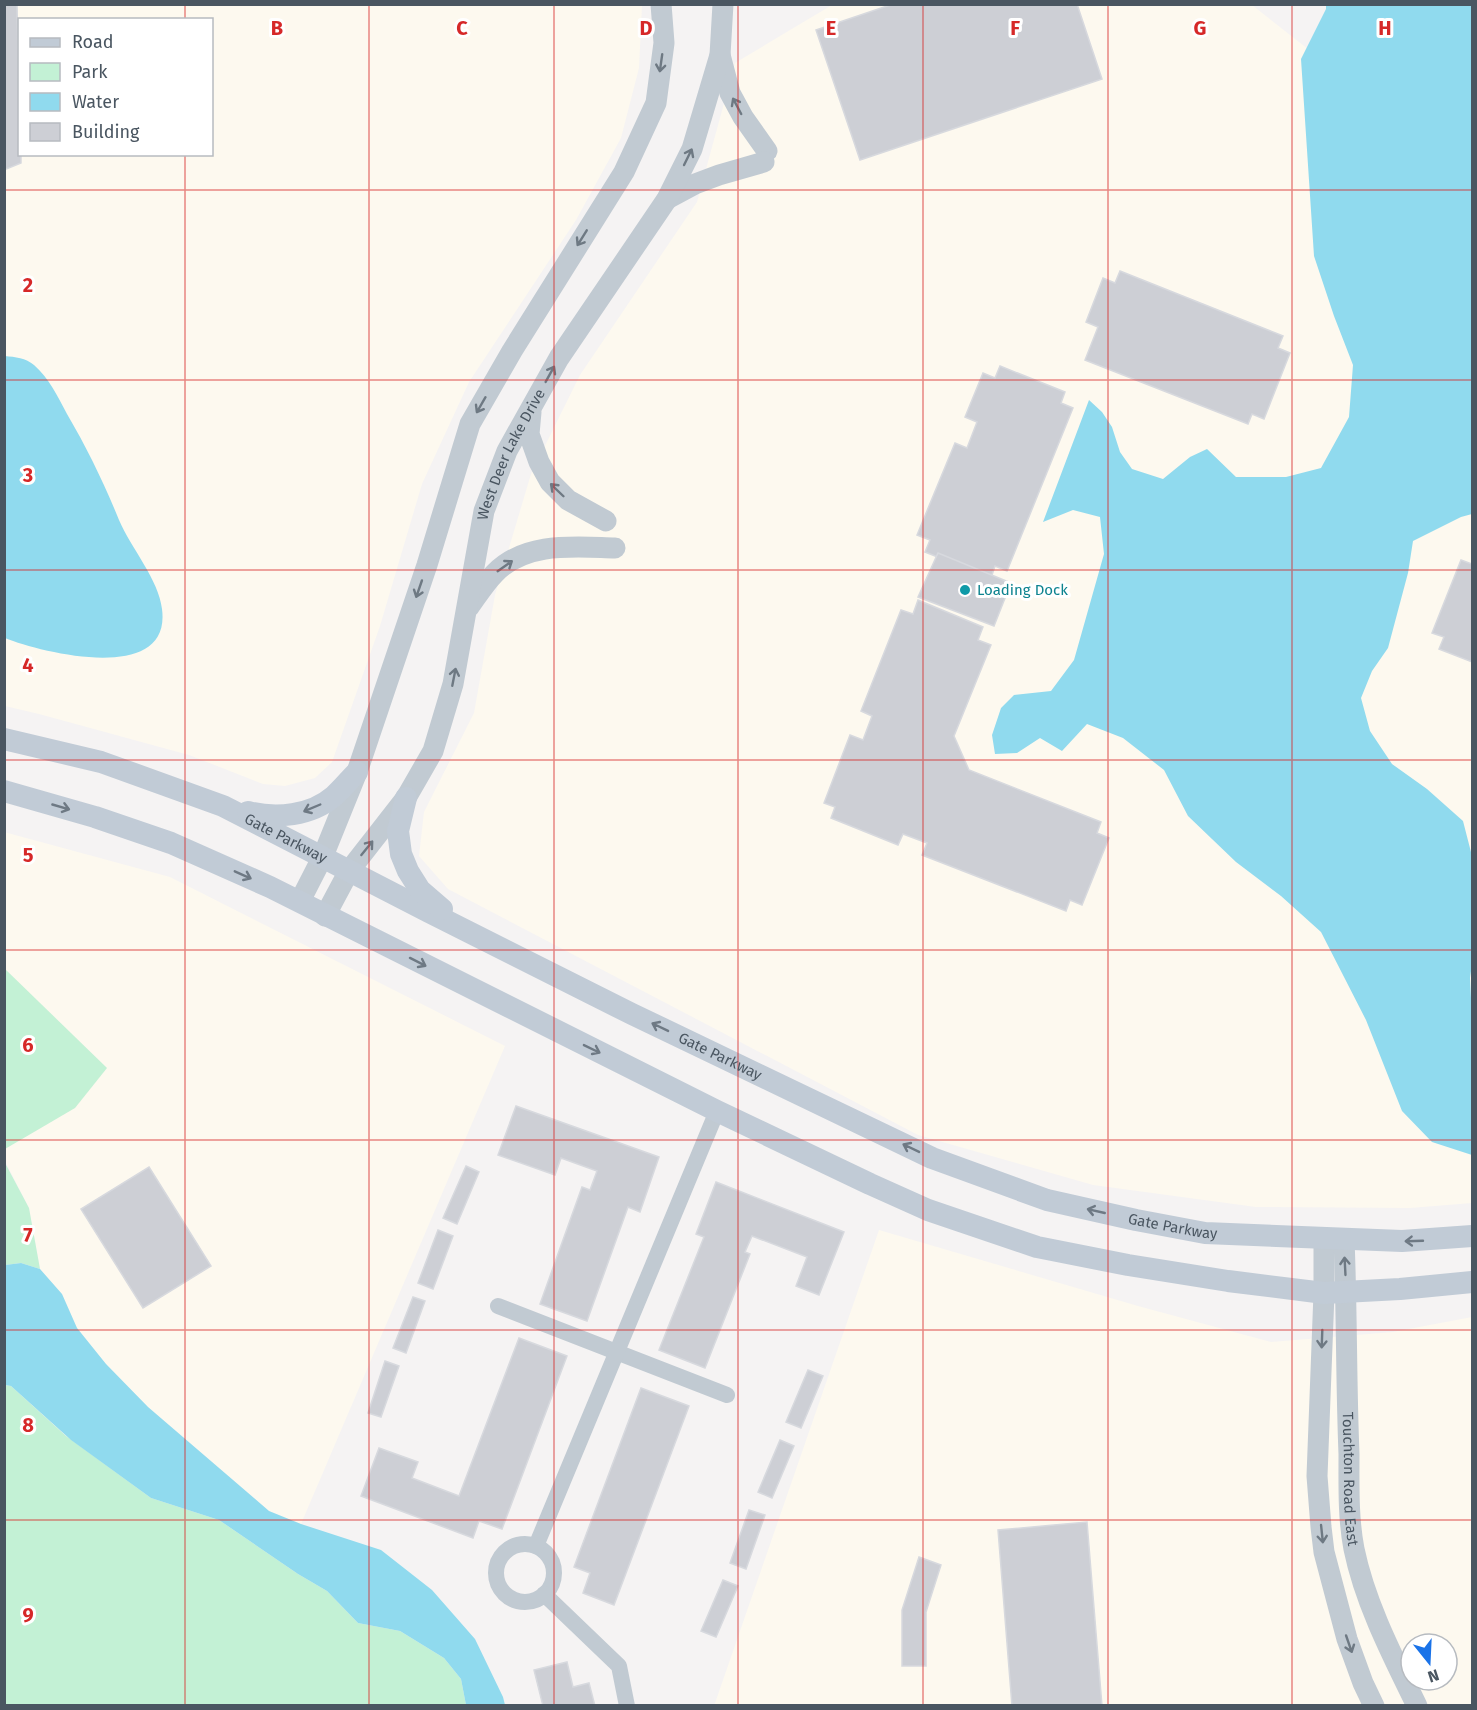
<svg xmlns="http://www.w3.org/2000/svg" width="1477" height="1710" viewBox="0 0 1477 1710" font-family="'Fira Sans',sans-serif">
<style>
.commercial{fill:#fdf9ef;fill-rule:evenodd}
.green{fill:#c3f1d5}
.water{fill:#90daee}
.building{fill:#cdcfd5;stroke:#d7d9de;stroke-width:1.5}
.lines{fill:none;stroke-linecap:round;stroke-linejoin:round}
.minor{stroke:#c1cad2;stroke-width:16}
.tertiary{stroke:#c1cad2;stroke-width:21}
.secondary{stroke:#c1cbd6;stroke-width:22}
.oneway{stroke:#6e7983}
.oneway2{stroke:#6e7984}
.grid{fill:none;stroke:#d62828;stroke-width:1.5;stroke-opacity:0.55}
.culture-dot{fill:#0f9aa8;stroke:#fff;stroke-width:2}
.labels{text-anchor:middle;stroke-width:6;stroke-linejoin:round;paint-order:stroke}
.street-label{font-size:15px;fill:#4a5661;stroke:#fff}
.culture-label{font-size:15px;fill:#0d838f;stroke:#fff;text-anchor:start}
.grid-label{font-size:20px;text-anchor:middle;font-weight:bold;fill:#d62828;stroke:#fff;stroke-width:6;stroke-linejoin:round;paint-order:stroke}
</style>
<rect width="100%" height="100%" fill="#f5f3f3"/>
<!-- commercial -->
<g class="commercial">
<path d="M5 5H642L639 68 621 138 576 220 469 382 422 484 380 626 332 762 315 778 285 786 263 784 189 755 39 714 5 706ZM20 20H212V154H20Z"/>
<polygon points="832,5 1252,5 1472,178 1472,1203 1410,1208 1256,1207 1093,1185 918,1135 448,889 419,856 424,812 474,713 495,595 531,474 580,375 697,202 735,63"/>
<polygon points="4,832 170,877 505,1046 301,1524 269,1511 148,1407 106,1364 77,1328 62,1294 40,1269 29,1208 5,1161"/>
<path d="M879 1230 1138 1306 1271 1342 1393 1332 1472 1317V1705L714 1706ZM1411 1644H1447V1680H1411Z"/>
</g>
<!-- green -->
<g class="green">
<polygon points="4,968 107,1068 75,1108 5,1149"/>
<polygon points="4,1161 29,1208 40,1269 21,1263 5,1265"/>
<polygon points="4,1385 11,1386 66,1436 151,1498 219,1520 298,1574 327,1591 358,1623 400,1631 444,1658 461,1679 466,1705 5,1705"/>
</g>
<!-- water -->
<g class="water">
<polygon points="1326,5 1472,5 1472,514 1461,517 1413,541 1408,573 1388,648 1372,671 1361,698 1370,731 1392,764 1427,789 1463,821 1472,856 1472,964 1470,978 1471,998 1472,1000 1472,1155 1432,1142 1402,1111 1366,1020 1321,932 1281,896 1236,862 1188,816 1164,770 1123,738 1087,724 1062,751 1040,738 1017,753 995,754 992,735 1001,708 1014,695 1051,691 1074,660 1104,554 1100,517 1073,510 1043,522 1089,400 1102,412 1112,427 1120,452 1132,469 1163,479 1190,457 1207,449 1236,477 1286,477 1321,468 1349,417 1353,365 1334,316 1314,256 1301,59 1326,9"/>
<path d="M5 356C15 357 26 358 34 365 49 378 58 397 67 414 87 448 104 483 119 520 131 548 159 580 162 609 172 685 42 653 5 638Z"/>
<polygon points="21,1263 40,1269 62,1294 77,1328 106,1364 148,1407 269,1511 301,1524 381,1550 432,1590 475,1639 503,1697 505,1705 466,1705 461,1679 444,1658 400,1631 358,1623 327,1591 298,1574 219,1520 151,1498 71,1440 11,1386 5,1385 5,1265"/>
</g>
<!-- building -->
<g class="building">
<polygon points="4,4 17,4 20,154 21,154 21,163 4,170"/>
<polygon points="893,4 1077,4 1102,79 860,160 816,30"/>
<polygon points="1120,271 1283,336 1278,348 1290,353 1264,419 1252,414 1248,424 1085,360 1098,327 1086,322 1103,278 1115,283"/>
<polygon points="1000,366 1065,392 1061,403 1073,408 1007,571 995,566 991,578 925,552 930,540 917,535 955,443 967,448 977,422 965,417 983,373 995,378"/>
<polygon points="938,553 1011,583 994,626 918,597"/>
<polygon points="1461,560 1472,564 1472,662 1439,649 1444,637 1432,633"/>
<polygon points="918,600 983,627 978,640 991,645 954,736 969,770 1101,822 1097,833 1109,838 1082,905 1070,900 1066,911 922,855 927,843 903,834 898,845 831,818 835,807 824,803 850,735 863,740 872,716 861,711 901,610 913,614"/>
<polygon points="516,1106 659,1157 640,1212 628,1207 587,1321 540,1304 582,1187 590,1190 597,1171 561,1158 555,1175 498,1155"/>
<polygon points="466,1166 479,1172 457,1224 443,1218"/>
<polygon points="149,1167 211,1266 143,1308 81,1209"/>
<polygon points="716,1182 844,1232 819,1295 796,1286 807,1257 752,1236 745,1252 750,1254 705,1368 659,1350 704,1237 696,1234"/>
<polygon points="438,1230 453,1236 433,1289 418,1283"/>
<polygon points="413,1297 425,1301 406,1353 393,1348"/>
<polygon points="519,1338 567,1356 502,1529 479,1521 473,1538 361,1496 379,1448 418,1462 412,1478 459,1496"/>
<polygon points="385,1361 399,1366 381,1417 368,1413"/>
<polygon points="808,1370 823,1376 801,1428 786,1422"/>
<polygon points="641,1388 689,1406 614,1605 583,1593 590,1573 574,1567"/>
<polygon points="780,1440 794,1446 772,1498 758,1492"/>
<polygon points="749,1510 765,1515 746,1569 730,1563"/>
<polygon points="1087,1522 1102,1706 1012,1706 998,1530"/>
<polygon points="919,1557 941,1565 926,1612 926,1666 902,1666 902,1610"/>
<polygon points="723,1580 738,1586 716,1637 701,1631"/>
<polygon points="567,1662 573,1687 589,1683 595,1706 543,1706 534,1670"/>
</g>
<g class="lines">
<!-- minor -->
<g class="minor">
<polyline points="498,1306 727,1395"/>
<circle cx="525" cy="1573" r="29"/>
<polyline points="536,1546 717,1111"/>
<polyline points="544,1594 619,1666 627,1706"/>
</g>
<!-- tertiary -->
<g class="tertiary">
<polyline points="720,55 730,93 743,117 767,151"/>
<polyline points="667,199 695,184 719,175 764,162"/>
<polyline points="531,412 529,434 539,462 550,482 568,500 606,521"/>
<path d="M469 607C477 596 485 583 495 573 526 541 575 547 615 548"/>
<polyline points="300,901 323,856 357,772 427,565 470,424 512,351 624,172 656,103 664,43 661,4"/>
<path id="s1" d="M325 916 349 871 406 798 433 751 453 684 484 511 507 451 559 358 667 199 692 149 720 55 723 4"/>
<polyline points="1324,1238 1324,1293 1317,1476 1321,1527 1324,1552 1347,1639 1363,1683 1374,1706"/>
<path id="s2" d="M1344 1239C1347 1311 1346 1382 1349 1454 1349 1485 1348 1518 1354 1549 1365 1603 1393 1657 1417 1706"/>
</g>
<!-- secondary -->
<g class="secondary">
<path id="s3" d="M4 739 101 762 223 806 429 912 632 1014 932 1158 1047 1200 1136 1220 1205 1233 1402 1241 1472 1236"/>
<polyline points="4,791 95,817 171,843 270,887 717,1111 870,1184 928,1210 1037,1247 1128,1265 1228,1281 1324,1293 1400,1289 1472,1282"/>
<polyline points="406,798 398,831 401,854 408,871 420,890 442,909"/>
<path d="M248 812C276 819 311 816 334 796 342 789 349 780 357 772"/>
</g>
</g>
<!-- one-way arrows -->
<defs><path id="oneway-shaft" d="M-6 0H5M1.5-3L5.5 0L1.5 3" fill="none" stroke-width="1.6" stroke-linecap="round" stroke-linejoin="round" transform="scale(1.5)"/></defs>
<g class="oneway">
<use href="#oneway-shaft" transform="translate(661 63) rotate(98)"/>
<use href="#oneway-shaft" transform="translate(737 106) rotate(-118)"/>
<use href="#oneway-shaft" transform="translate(688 157) rotate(-64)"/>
<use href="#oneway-shaft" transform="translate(582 238) rotate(122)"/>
<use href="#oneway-shaft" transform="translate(550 374) rotate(-61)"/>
<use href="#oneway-shaft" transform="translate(481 405) rotate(120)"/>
<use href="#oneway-shaft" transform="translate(557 490) rotate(-136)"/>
<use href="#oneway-shaft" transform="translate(505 566) rotate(-35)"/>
<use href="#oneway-shaft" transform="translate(419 589) rotate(109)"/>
<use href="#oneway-shaft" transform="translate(454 677) rotate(-79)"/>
<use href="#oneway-shaft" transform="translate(367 848) rotate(-51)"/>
<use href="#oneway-shaft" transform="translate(1345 1266) rotate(-93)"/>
<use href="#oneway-shaft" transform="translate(1322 1339) rotate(92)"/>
<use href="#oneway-shaft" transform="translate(1322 1534) rotate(84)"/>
<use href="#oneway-shaft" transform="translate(1349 1644) rotate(71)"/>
</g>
<g class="oneway2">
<use href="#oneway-shaft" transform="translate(61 807) rotate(16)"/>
<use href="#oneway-shaft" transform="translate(312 808) rotate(157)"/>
<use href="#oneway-shaft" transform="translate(243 875) rotate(24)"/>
<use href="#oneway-shaft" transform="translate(418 962) rotate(27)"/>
<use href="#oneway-shaft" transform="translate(660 1027) rotate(-154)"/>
<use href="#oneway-shaft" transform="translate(592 1049) rotate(26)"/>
<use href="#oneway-shaft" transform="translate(911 1148) rotate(-154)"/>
<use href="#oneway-shaft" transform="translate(1096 1211) rotate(-167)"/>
<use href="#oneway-shaft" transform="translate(1414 1241) rotate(178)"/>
</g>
<!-- grid -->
<path class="grid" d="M185 4V20M369 4V1706M554 4V1706M738 4V1706M923 4V1706M1108 4V1706M1292 4V1706M185 154V1706M4 190H1472M4 380H1472M4 570H1472M4 760H1472M4 950H1472M4 1140H1472M4 1330H1472M4 1520H1472"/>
<!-- markers -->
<circle class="culture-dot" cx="965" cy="590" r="6"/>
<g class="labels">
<!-- street labels -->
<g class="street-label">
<text dy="5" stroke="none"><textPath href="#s1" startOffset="506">West Deer Lake Drive</textPath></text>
<text dy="5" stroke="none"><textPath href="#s3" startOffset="300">Gate Parkway</textPath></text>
<text dy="5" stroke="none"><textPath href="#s3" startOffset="786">Gate Parkway</textPath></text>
<text dy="5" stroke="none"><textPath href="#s3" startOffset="1272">Gate Parkway</textPath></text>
<text dy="5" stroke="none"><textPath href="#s2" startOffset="240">Touchton Road East</textPath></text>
</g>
<!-- culture labels -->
<g class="culture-label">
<text x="977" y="595">Loading Dock</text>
</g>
</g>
<g class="grid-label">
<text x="277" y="35">B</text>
<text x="462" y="35">C</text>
<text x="646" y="35">D</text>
<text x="831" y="35">E</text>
<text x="1015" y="35">F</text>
<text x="1200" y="35">G</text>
<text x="1385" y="35">H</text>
<text x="28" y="292">2</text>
<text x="28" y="482">3</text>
<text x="28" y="672">4</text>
<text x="28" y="862">5</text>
<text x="28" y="1052">6</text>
<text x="28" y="1242">7</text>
<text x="28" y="1432">8</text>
<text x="28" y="1622">9</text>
</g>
<!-- border -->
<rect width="1477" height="1710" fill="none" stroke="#4a5661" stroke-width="12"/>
<!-- legend -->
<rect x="18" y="18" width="195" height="138" fill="#ffffff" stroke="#b7bbc0" stroke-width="1.5"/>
<rect x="30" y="38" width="30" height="9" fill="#c1cbd6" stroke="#b7bbc0" stroke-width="1.5"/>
<text x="72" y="48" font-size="18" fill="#4a5661">Road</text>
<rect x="30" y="63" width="30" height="18" fill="#c3f1d5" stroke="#b7bbc0" stroke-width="1.5"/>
<text x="72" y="78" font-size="18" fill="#4a5661">Park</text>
<rect x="30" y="93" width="30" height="18" fill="#90daee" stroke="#b7bbc0" stroke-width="1.5"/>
<text x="72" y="108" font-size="18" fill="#4a5661">Water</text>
<rect x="30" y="123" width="30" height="18" fill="#cdcfd5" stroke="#b7bbc0" stroke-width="1.5"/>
<text x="72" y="138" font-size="18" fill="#4a5661">Building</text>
<!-- north arrow -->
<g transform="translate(1429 1662) rotate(162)"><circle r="28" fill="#ffffff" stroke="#b7bbc0" stroke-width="1.5"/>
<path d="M0-4.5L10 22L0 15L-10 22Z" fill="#1a73e8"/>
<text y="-9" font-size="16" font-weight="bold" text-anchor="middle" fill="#4a5661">N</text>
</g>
</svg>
